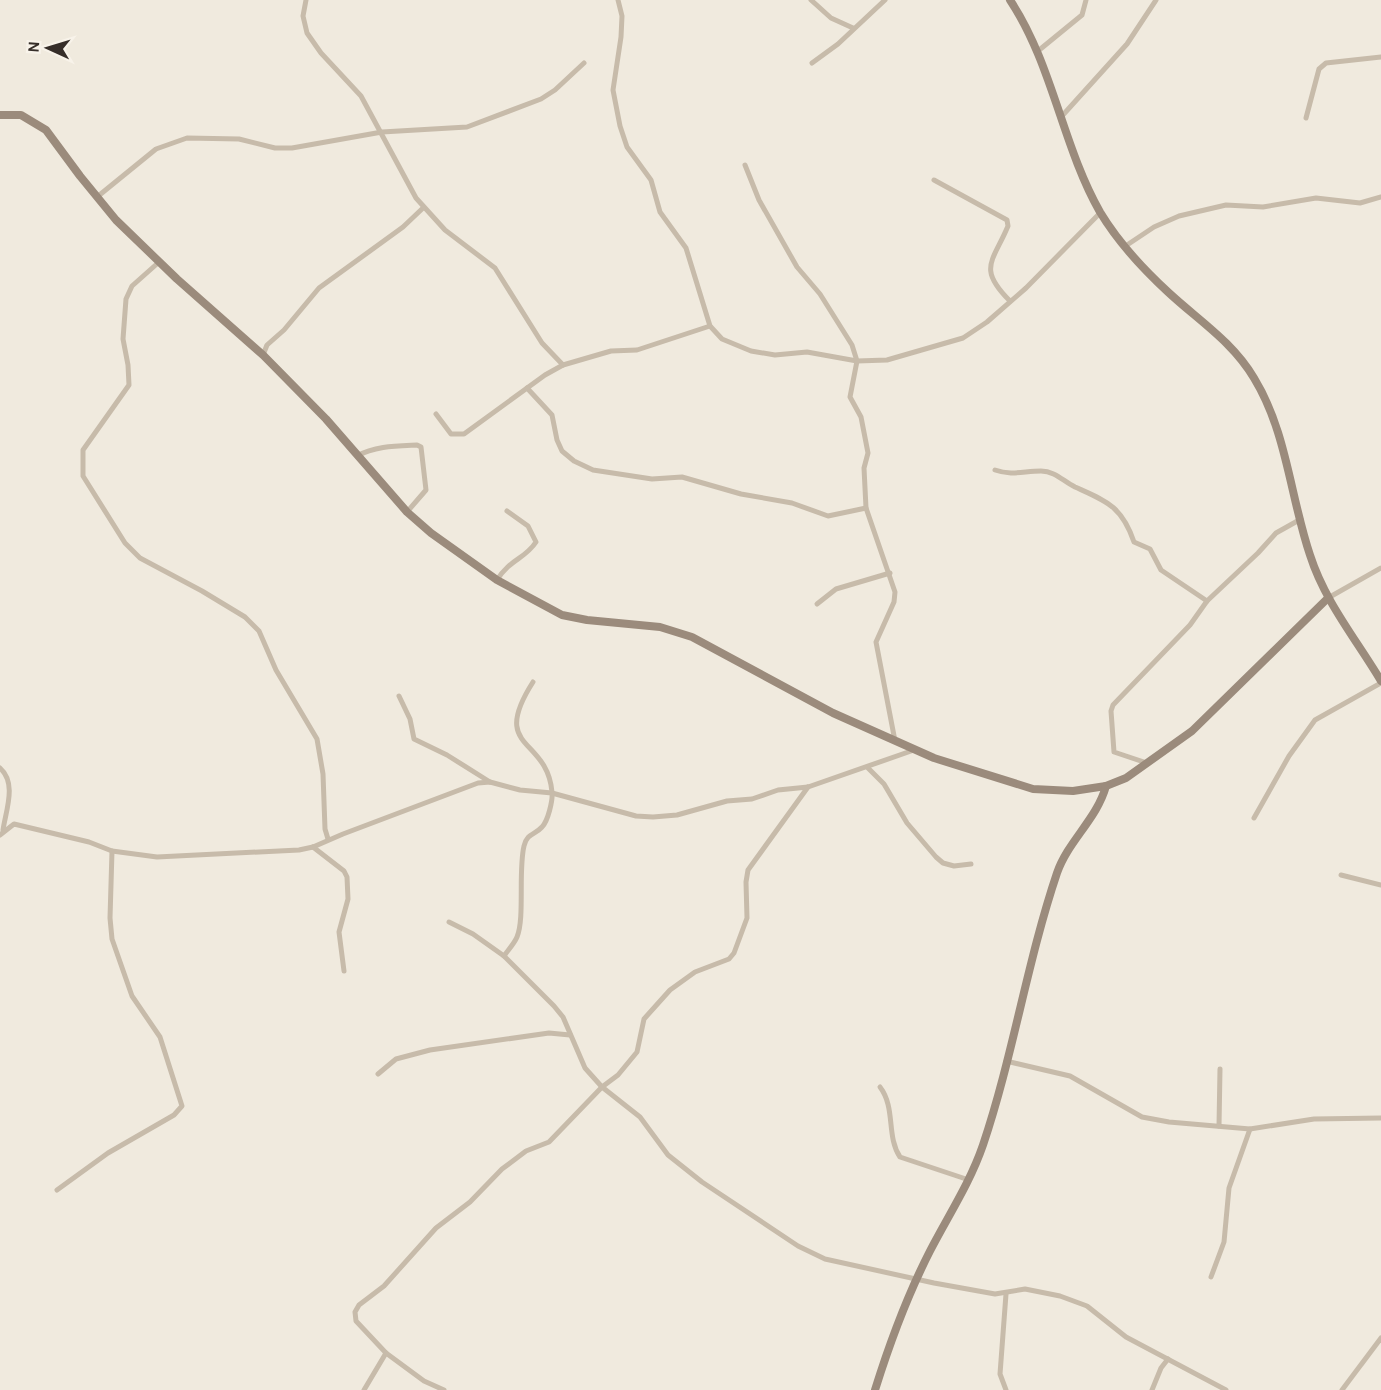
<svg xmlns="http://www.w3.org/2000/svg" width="1381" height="1390" viewBox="0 0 1381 1390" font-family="Karla,sans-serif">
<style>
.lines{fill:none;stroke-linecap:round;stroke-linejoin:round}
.street{stroke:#c7bbaa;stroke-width:5}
.secondary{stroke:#9b8b7c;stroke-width:8}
</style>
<rect width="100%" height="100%" fill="#f0eade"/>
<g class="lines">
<!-- street -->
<g class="street">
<polyline points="306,0 303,16 307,33 321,53 361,96 416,198 445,230 495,268 542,343 563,365"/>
<polyline points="618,0 622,16 621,37 613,90 620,126 627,147 651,180 660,212 686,248 710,326 722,339 751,351 775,355 807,352 857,361 887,360 963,338 987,322 1026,288 1100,213"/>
<polyline points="811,0 831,18 853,28"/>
<polyline points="1038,51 1082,15 1086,0"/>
<polyline points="812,63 838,44 885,0"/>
<polyline points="1062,116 1127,44 1156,0"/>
<polyline points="1306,118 1319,69 1326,63 1381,57"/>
<polyline points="745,165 759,200 797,267 820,294 852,345 857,361 850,397 861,417 868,453 864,468 866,508 895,592 894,602 876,642 895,741"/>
<path d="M934 180 1007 220 1008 226C993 262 977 268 1010 301"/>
<polyline points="97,197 156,149 187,138 239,139 275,148 292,148 382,132 467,127 541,99 555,90 584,63"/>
<polyline points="1124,247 1154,227 1179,216 1226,205 1263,207 1316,198 1360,203 1381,197"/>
<polyline points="159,262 132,286 126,299 123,339 128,365 129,385 83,450 83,476 125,543 140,558 202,591 245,617 259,631 276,670 317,739 323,774 325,829 328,839"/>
<polyline points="263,355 267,345 284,330 319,288 403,227 423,208"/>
<polyline points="527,388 552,415 557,440 562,451 574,461 593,470 652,479 682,477 741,494 792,503 828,516 866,508"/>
<polyline points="436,414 451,434 464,434 545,375 563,365 611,351 637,350 710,326"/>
<path d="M357 456C375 446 396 446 417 445L421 447 426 490 407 512"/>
<path d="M995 470C1012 476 1024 471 1041 471 1055 471 1063 481 1075 487 1106 501 1122 506 1134 542L1150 549 1161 570 1207 601"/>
<path d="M497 580C510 559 525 559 536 542L528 526 507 511"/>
<polyline points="1328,598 1381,568"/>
<polyline points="817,604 836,589 890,573"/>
<polyline points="399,696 410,719 414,739 447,755 490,782"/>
<polyline points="1147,763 1114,752 1111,711 1113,705 1190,625 1207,601 1258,553 1276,533 1301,519"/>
<path d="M0 768C17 783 6 810 3 830"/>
<polyline points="868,768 884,784 907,823 936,857 943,863 954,866 971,864"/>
<polyline points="1254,818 1289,756 1315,720 1381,683"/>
<polyline points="0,835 14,824 89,842 112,851 157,857 299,850 313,847 343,834 478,783 490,782 520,790 552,793 636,816 653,817 677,815 727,801 752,799 778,790 808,787 914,750"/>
<polyline points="313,847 344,871 347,877 348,899 339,932 344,971"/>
<polyline points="1341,875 1381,885"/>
<polyline points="449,922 473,934 504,956 554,1006 563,1017 585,1068 602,1087 640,1117 668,1155 702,1182 798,1246 825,1259 934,1283 995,1294 1025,1289 1060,1296 1087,1306 1126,1337 1226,1390"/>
<path d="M504 956C508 950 514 944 517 937 525 918 518 871 524 846 527 833 535 835 542 827 548 821 553 800 552 792 547 736 489 751 533 682"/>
<polyline points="1006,1061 1070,1076 1142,1117 1169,1122 1250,1129 1314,1119 1381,1118"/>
<polyline points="378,1074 396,1059 430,1050 549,1033 570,1035"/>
<path d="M880 1087C896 1108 886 1136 900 1157L969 1180"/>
<polyline points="1219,1126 1220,1069"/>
<polyline points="57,1190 108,1153 174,1115 182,1106 160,1037 132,996 112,939 110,918 112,851"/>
<polyline points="1211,1277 1224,1242 1229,1188 1250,1129"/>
<polyline points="1006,1294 1000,1374 1006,1390"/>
<polyline points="364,1390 386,1353"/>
<polyline points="444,1390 424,1381 386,1353 356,1321 355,1312 359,1305 384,1286 436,1228 470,1202 502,1169 526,1151 549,1142 602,1087 618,1075 637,1052 644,1019 670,990 695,972 729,959 734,953 747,918 746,882 748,870 808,787"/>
<polyline points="1152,1390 1161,1368 1168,1359"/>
<polyline points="1342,1390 1381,1338"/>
</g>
<!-- secondary -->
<g class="secondary">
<path d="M1010 0C1053 65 1062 145 1100 212 1118 242 1142 268 1168 292 1198 320 1232 341 1254 378 1287 432 1290 496 1310 555 1325 602 1356 639 1381 681"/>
<polyline points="0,115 21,115 46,130 80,176 116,220 177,279 263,355 326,419 407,512 431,533 497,580 562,615 587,620 660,627 692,637 833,713 934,758 1033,789 1073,791 1106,786 1126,778 1192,731 1328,598"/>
<path d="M875 1390C890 1342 907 1296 930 1251 948 1216 970 1183 983 1145 1013 1056 1027 962 1057 873 1068 841 1097 819 1106 786"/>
</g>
</g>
<!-- north arrow -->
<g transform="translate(48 48) rotate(274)" stroke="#f8f3ea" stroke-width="4.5" paint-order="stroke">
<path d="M0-4.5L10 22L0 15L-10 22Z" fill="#362e29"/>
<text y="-9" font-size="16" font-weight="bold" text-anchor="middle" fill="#362e29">N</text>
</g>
</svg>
